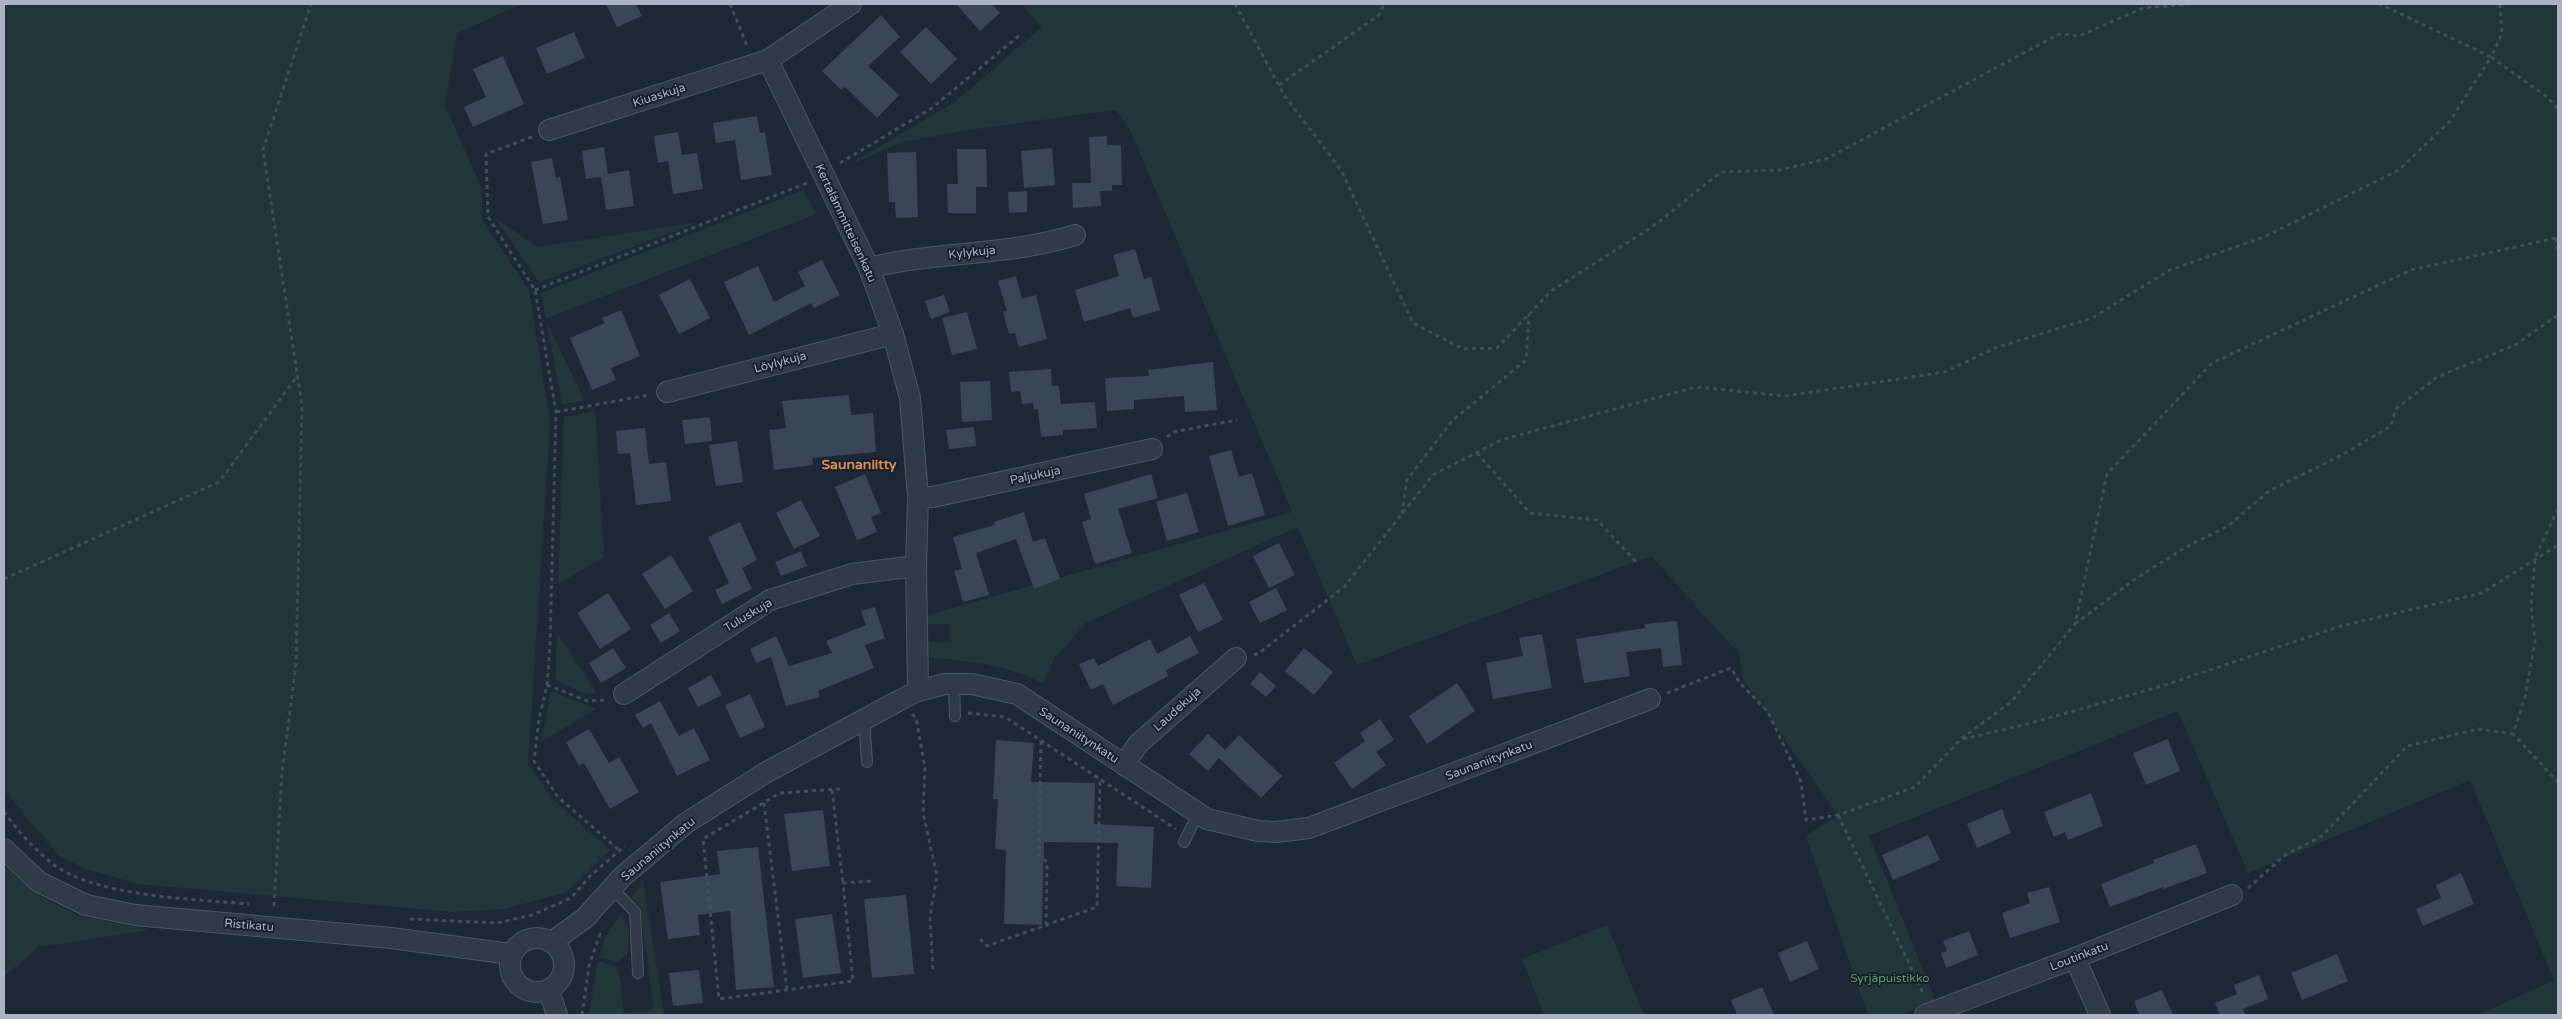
<svg xmlns="http://www.w3.org/2000/svg" width="2562" height="1019" viewBox="0 0 2562 1019" font-family="'Varela Round',sans-serif">
<style>
.green{fill:#203639}
.building{fill:#394658}
.lines{fill:none;stroke-linecap:round;stroke-linejoin:round}
.service-casing{stroke:#4e5765;stroke-width:12}
.minor-casing{stroke:#4e5765;stroke-width:22}
.path{stroke:#3d5255;stroke-width:3;stroke-dasharray:4 4;stroke-linecap:butt}
.service{stroke:#313a47;stroke-width:10}
.minor{stroke:#313a47;stroke-width:20}
.labels{text-anchor:middle;stroke-width:4;stroke-linejoin:round;paint-order:stroke}
.street-label{font-size:12px;fill:#aab4c5;stroke:#171f2b}
.park-label{font-size:12px;fill:#61966e;stroke:#171f2b}
.neighbourhood-label{font-size:14px;font-weight:bold;fill:#da8e50;stroke:#171f2b}
</style>
<rect width="100%" height="100%" fill="#1d2836"/>
<!-- green -->
<g class="green">
<polygon points="4,4 522,4 457,33 445,105 482,189 482,220 529,290 550,422 528,764 554,800 610,850 567,892 505,909 453,912 138,884 86,869 59,856 4,790"/>
<path d="M1022 4H2558V1015H2478L2554 980 2470 780 2248 873 2178 711 1869 836 1936 1002 1899 1015H1868L1806 836 1838 815 1743 680 1740 655 1651 556 1357 665 1298 527 1086 623 1055 657 1043 684C1008 664 965 661 925 657V642H951L950 624H928V615L1292 512 1128 125 1115 110 969 130 902 142 845 167 955 102 1042 27Z"/>
<polygon points="803,190 817,214 545,319 585,401 562,404 541,293"/>
<polygon points="495,218 538,247 699,222 539,282"/>
<polygon points="595,411 604,557 558,584 564,417"/>
<polygon points="557,633 597,693 585,694 556,680"/>
<polygon points="551,691 596,709 541,742"/>
<polygon points="4,865 37,895 80,916 150,930 39,947 4,976"/>
<path d="M643 882 664 1015H589L598 961 615 966C624 980 620 997 624 1013L654 1009 640 907 632 898Z"/>
<polygon points="621,913 629,930 628,953 617,962 599,957 606,936"/>
<polygon points="1607,925 1644,1015 1544,1015 1522,959"/>
</g>
<!-- building -->
<g class="building">
<polygon points="606,4 636,4 642,16 617,27"/>
<polygon points="956,4 992,4 1000,13 980,31"/>
<polygon points="881,15 900,37 868,66 899,95 877,118 845,87 841,90 822,71"/>
<polygon points="926,27 957,59 931,84 900,52"/>
<polygon points="574,32 585,58 547,74 536,48"/>
<polygon points="503,56 524,104 473,127 464,107 486,97 473,69"/>
<polygon points="757,116 760,133 765,132 772,175 741,180 735,140 716,143 713,123"/>
<polygon points="678,132 682,155 697,153 703,189 673,194 668,161 658,163 654,136"/>
<polygon points="1107,136 1107,145 1121,145 1122,185 1112,185 1112,191 1100,191 1101,206 1073,208 1072,183 1091,183 1089,137"/>
<polygon points="604,147 608,174 629,170 634,206 606,210 601,177 586,179 582,151"/>
<polygon points="1052,148 1055,185 1024,188 1021,151"/>
<polygon points="957,149 986,149 987,187 976,187 976,213 948,213 947,184 958,184"/>
<polygon points="916,152 918,217 896,218 895,202 889,202 887,153"/>
<polygon points="552,158 556,178 560,177 568,220 543,224 531,162"/>
<polygon points="1027,191 1027,212 1009,213 1008,192"/>
<polygon points="1135,249 1144,279 1151,277 1160,310 1133,318 1130,308 1084,322 1075,290 1119,276 1113,255"/>
<polygon points="822,260 840,295 814,308 811,303 749,335 724,282 758,266 774,302 805,286 798,272"/>
<polygon points="1016,276 1022,299 1036,295 1047,339 1019,347 1015,333 1009,334 1003,312 1007,311 998,281"/>
<polygon points="690,279 710,318 679,334 659,295"/>
<polygon points="944,295 950,312 931,319 925,301"/>
<polygon points="621,310 640,356 611,368 616,380 592,390 570,338 605,323 602,318"/>
<polygon points="967,312 977,349 952,355 942,318"/>
<polygon points="1213,362 1217,410 1185,412 1184,396 1134,400 1134,409 1107,411 1105,378 1149,376 1148,370"/>
<polygon points="1051,369 1052,386 1059,386 1061,404 1095,402 1097,428 1063,430 1063,435 1041,437 1038,409 1034,410 1033,403 1022,404 1020,391 1011,392 1009,372"/>
<polygon points="990,381 992,420 962,422 960,382"/>
<polygon points="849,395 851,415 873,413 876,452 812,458 813,465 774,470 769,430 786,428 782,401"/>
<polygon points="710,417 712,441 685,444 682,420"/>
<polygon points="974,427 976,446 949,449 946,430"/>
<polygon points="645,428 649,464 666,462 671,501 636,505 630,453 618,454 616,431"/>
<polygon points="737,441 743,482 716,486 709,445"/>
<polygon points="1231,450 1239,477 1252,473 1265,515 1228,526 1209,456"/>
<polygon points="865,474 881,513 871,517 877,532 857,540 835,487"/>
<polygon points="1151,474 1158,498 1118,509 1132,553 1095,564 1082,522 1091,519 1084,494"/>
<polygon points="1187,493 1199,532 1167,541 1156,502"/>
<polygon points="801,500 820,536 794,549 776,513"/>
<polygon points="1024,512 1033,542 1045,538 1060,579 1034,589 1016,539 976,553 989,595 963,602 954,571 962,569 953,537 995,525 994,522"/>
<polygon points="740,522 757,560 742,568 752,589 722,604 715,590 729,583 708,537"/>
<polygon points="1279,543 1295,575 1269,588 1253,556"/>
<polygon points="801,551 807,566 781,576 775,562"/>
<polygon points="671,555 693,591 665,609 642,574"/>
<polygon points="1204,583 1223,620 1198,632 1179,595"/>
<polygon points="1276,588 1287,610 1260,623 1249,602"/>
<polygon points="608,593 631,629 600,649 577,613"/>
<polygon points="875,607 885,638 865,645 874,668 818,691 820,697 786,706 771,657 756,663 750,649 776,636 789,666 832,653 826,641 866,625 861,611"/>
<polygon points="669,613 680,631 661,643 650,625"/>
<polygon points="1677,621 1682,665 1663,667 1661,648 1626,652 1630,676 1584,683 1576,639 1645,628 1644,624"/>
<polygon points="1542,634 1552,688 1493,699 1486,663 1523,656 1519,638"/>
<polygon points="1190,636 1199,653 1166,670 1168,676 1113,705 1103,684 1091,690 1079,664 1094,658 1098,666 1150,639 1157,654"/>
<polygon points="613,648 626,668 601,683 589,663"/>
<polygon points="1304,648 1333,672 1314,695 1285,671"/>
<polygon points="1260,672 1276,686 1266,697 1250,684"/>
<polygon points="711,675 722,695 698,707 688,688"/>
<polygon points="1457,683 1475,711 1427,744 1409,716"/>
<polygon points="750,694 765,727 740,738 725,705"/>
<polygon points="660,701 679,736 694,728 710,760 677,776 651,723 643,728 635,715"/>
<polygon points="1380,719 1394,740 1376,752 1386,765 1352,789 1334,763 1365,741 1360,733"/>
<polygon points="589,729 609,763 619,757 639,792 610,809 584,763 579,766 566,742"/>
<polygon points="1208,734 1225,750 1239,735 1282,776 1261,798 1219,758 1208,771 1189,754"/>
<polygon points="2168,739 2180,771 2146,785 2133,753"/>
<polygon points="996,740 1034,743 1031,782 1095,783 1094,824 1154,827 1151,888 1116,886 1118,843 1044,842 1042,925 1004,924 1006,850 995,849 998,799 993,799"/>
<polygon points="2091,793 2103,826 2068,840 2065,832 2054,837 2044,812"/>
<polygon points="2002,809 2011,833 1977,848 1967,824"/>
<polygon points="823,810 830,866 792,871 784,814"/>
<polygon points="1928,835 1940,860 1893,880 1882,855"/>
<polygon points="2196,844 2207,873 2163,889 2163,887 2110,907 2101,884 2154,863 2153,860"/>
<polygon points="758,847 774,987 736,990 730,911 698,915 700,935 668,939 660,882 720,874 717,851"/>
<polygon points="2461,873 2474,904 2423,926 2416,909 2441,898 2436,885"/>
<polygon points="2049,887 2060,922 2010,938 2002,913 2030,903 2027,893"/>
<polygon points="906,895 914,974 872,978 864,899"/>
<polygon points="832,914 841,973 803,978 795,919"/>
<polygon points="1969,931 1978,955 1946,968 1941,953 1947,951 1943,941"/>
<polygon points="1807,941 1819,969 1790,982 1778,953"/>
<polygon points="2337,954 2348,981 2302,1000 2291,973"/>
<polygon points="699,970 703,1003 673,1006 669,973"/>
<polygon points="2259,975 2268,999 2243,1009 2245,1015 2220,1015 2215,1003 2237,994 2234,985"/>
<polygon points="1762,987 1774,1015 1737,1015 1731,1000"/>
<polygon points="2162,990 2173,1015 2139,1015 2134,1001"/>
</g>
<g class="lines">
<defs>
<g id="service">
<polyline points="954,684 955,716"/>
<polyline points="864,720 867,762"/>
<polyline points="1184,842 1198,814"/>
<polyline points="612,888 635,912 638,973"/>
</g>
<g id="minor">
<polyline points="768,60 869,268 893,334 910,398 918,497 916,566 918,691"/>
<polyline points="549,130 768,60 851,4"/>
<path d="M869 268C936 251 1009 256 1075 235"/>
<polyline points="667,392 893,334"/>
<polyline points="918,497 933,497 1152,449"/>
<polyline points="624,694 770,600 852,574 916,566"/>
<polyline points="1124,765 1138,744 1236,658"/>
<polyline points="4,849 39,882 86,905 135,915 391,938 511,954"/>
<circle cx="537" cy="965" r="27"/>
<polyline points="552,942 585,918 623,876 686,823 765,773 902,699 918,691 945,684 972,684 1017,694 1207,819 1258,831 1276,832 1309,828 1650,699"/>
<polyline points="2075,958 2100,1015"/>
<polyline points="549,990 557,1015"/>
<polyline points="1925,1015 2075,958 2232,895"/>
</g>
</defs>
<!-- service casing -->
<use href="#service" class="service-casing"/>
<!-- minor casing -->
<use href="#minor" class="minor-casing"/>
<!-- path -->
<g class="path">
<polyline points="730,4 748,48"/>
<polyline points="1235,4 1284,95 1341,170 1413,323 1463,349 1497,348 1551,291 1652,227 1721,172 1779,170 1826,159 2059,34 2079,36 2143,8 2189,4"/>
<polyline points="2500,4 2502,34 2491,57 2547,97 2558,109"/>
<polyline points="1279,85 1379,15 1384,4"/>
<polyline points="532,137 486,154 488,217 535,290 556,412 550,645 547,685 539,719 534,761 558,797 619,850"/>
<polyline points="840,163 932,108 1021,34"/>
<polyline points="2556,238 2558,254"/>
<polyline points="535,290 807,183"/>
<polyline points="556,412 649,395"/>
<polyline points="1167,437 1173,432 1237,420"/>
<polyline points="1477,453 1530,513 1597,520 1637,563"/>
<polyline points="2558,509 2535,558 2531,606 2535,641 2525,697 2513,734 2558,782"/>
<polyline points="1402,514 1407,480 1452,421 1526,360 1529,314"/>
<polyline points="4,579 219,482 298,375"/>
<polyline points="2075,624 2135,579 2186,547 2228,526 2269,491 2342,455 2391,426 2396,409 2437,377 2515,345 2558,315"/>
<polyline points="1254,655 1259,653 1344,587 1433,475 1501,440 1696,387 1785,396 1945,372 1995,348 2092,318 2170,270 2264,237 2399,170 2450,121 2491,57 2380,4"/>
<polyline points="547,685 588,701 606,700"/>
<polyline points="1667,693 1731,668 1740,683 1768,712 1801,782 1806,820 1838,815 1915,787 1961,739 2011,702 2075,624 2107,474 2212,363 2411,270 2556,238 2558,235"/>
<polyline points="968,713 1005,717 1176,829"/>
<polyline points="912,714 916,718 925,767 923,813 937,876 930,917 933,971"/>
<polyline points="1963,739 2027,724 2162,686 2341,626 2482,593 2558,545"/>
<polyline points="1041,741 1039,855 1047,862 1046,925"/>
<polyline points="840,789 780,793 703,839 719,999 853,981 843,883 872,881"/>
<polyline points="832,790 843,883"/>
<polyline points="764,803 787,990"/>
<path d="M4 812C17 830 35 850 53 864 96 897 195 899 249 904"/>
<polyline points="1838,815 1924,995"/>
<polyline points="2248,888 2285,855 2322,836 2407,746 2479,729 2513,734"/>
<polyline points="274,906 282,773 296,664 302,406 263,150 311,4"/>
<polyline points="410,919 497,923 532,915 571,898 590,876 625,846"/>
<polyline points="980,939 987,946 1097,907 1100,780"/>
<polyline points="582,1015 589,966 600,934 598,931"/>
</g>
<!-- service -->
<use href="#service" class="service"/>
<!-- minor -->
<use href="#minor" class="minor"/>
</g>
<g class="labels">
<!-- street labels -->
<g class="street-label">
<text transform="translate(659 95) rotate(-18)" y="4">Kiuaskuja</text>
<text transform="translate(846 223) rotate(65)" y="4">Kertalämmitteisenkatu</text>
<text transform="translate(972 252) rotate(-6)" y="4">Kylykuja</text>
<text transform="translate(780 362) rotate(-15)" y="4">Löylykuja</text>
<text transform="translate(1035 475) rotate(-12)" y="4">Paljukuja</text>
<text transform="translate(748 615) rotate(-31)" y="4">Tuluskuja</text>
<text transform="translate(1177 709) rotate(-42)" y="4">Laudekuja</text>
<text transform="translate(1079 735) rotate(33)" y="4">Saunaniitynkatu</text>
<text transform="translate(1489 760) rotate(-21)" y="4">Saunaniitynkatu</text>
<text transform="translate(658 849) rotate(-40)" y="4">Saunaniitynkatu</text>
<text transform="translate(249 925) rotate(5)" y="4">Ristikatu</text>
<text transform="translate(2079 956) rotate(-21)" y="4">Loutinkatu</text>
</g>
<!-- park labels -->
<g class="park-label">
<text x="1890" y="982">Syrjäpuistikko</text>
</g>
<!-- neighbourhood labels -->
<g class="neighbourhood-label">
<text x="859" y="469">Saunaniitty</text>
</g>
</g>
<!-- border -->
<rect width="2562" height="1019" fill="none" stroke="#aab4c5" stroke-width="10"/>
</svg>
